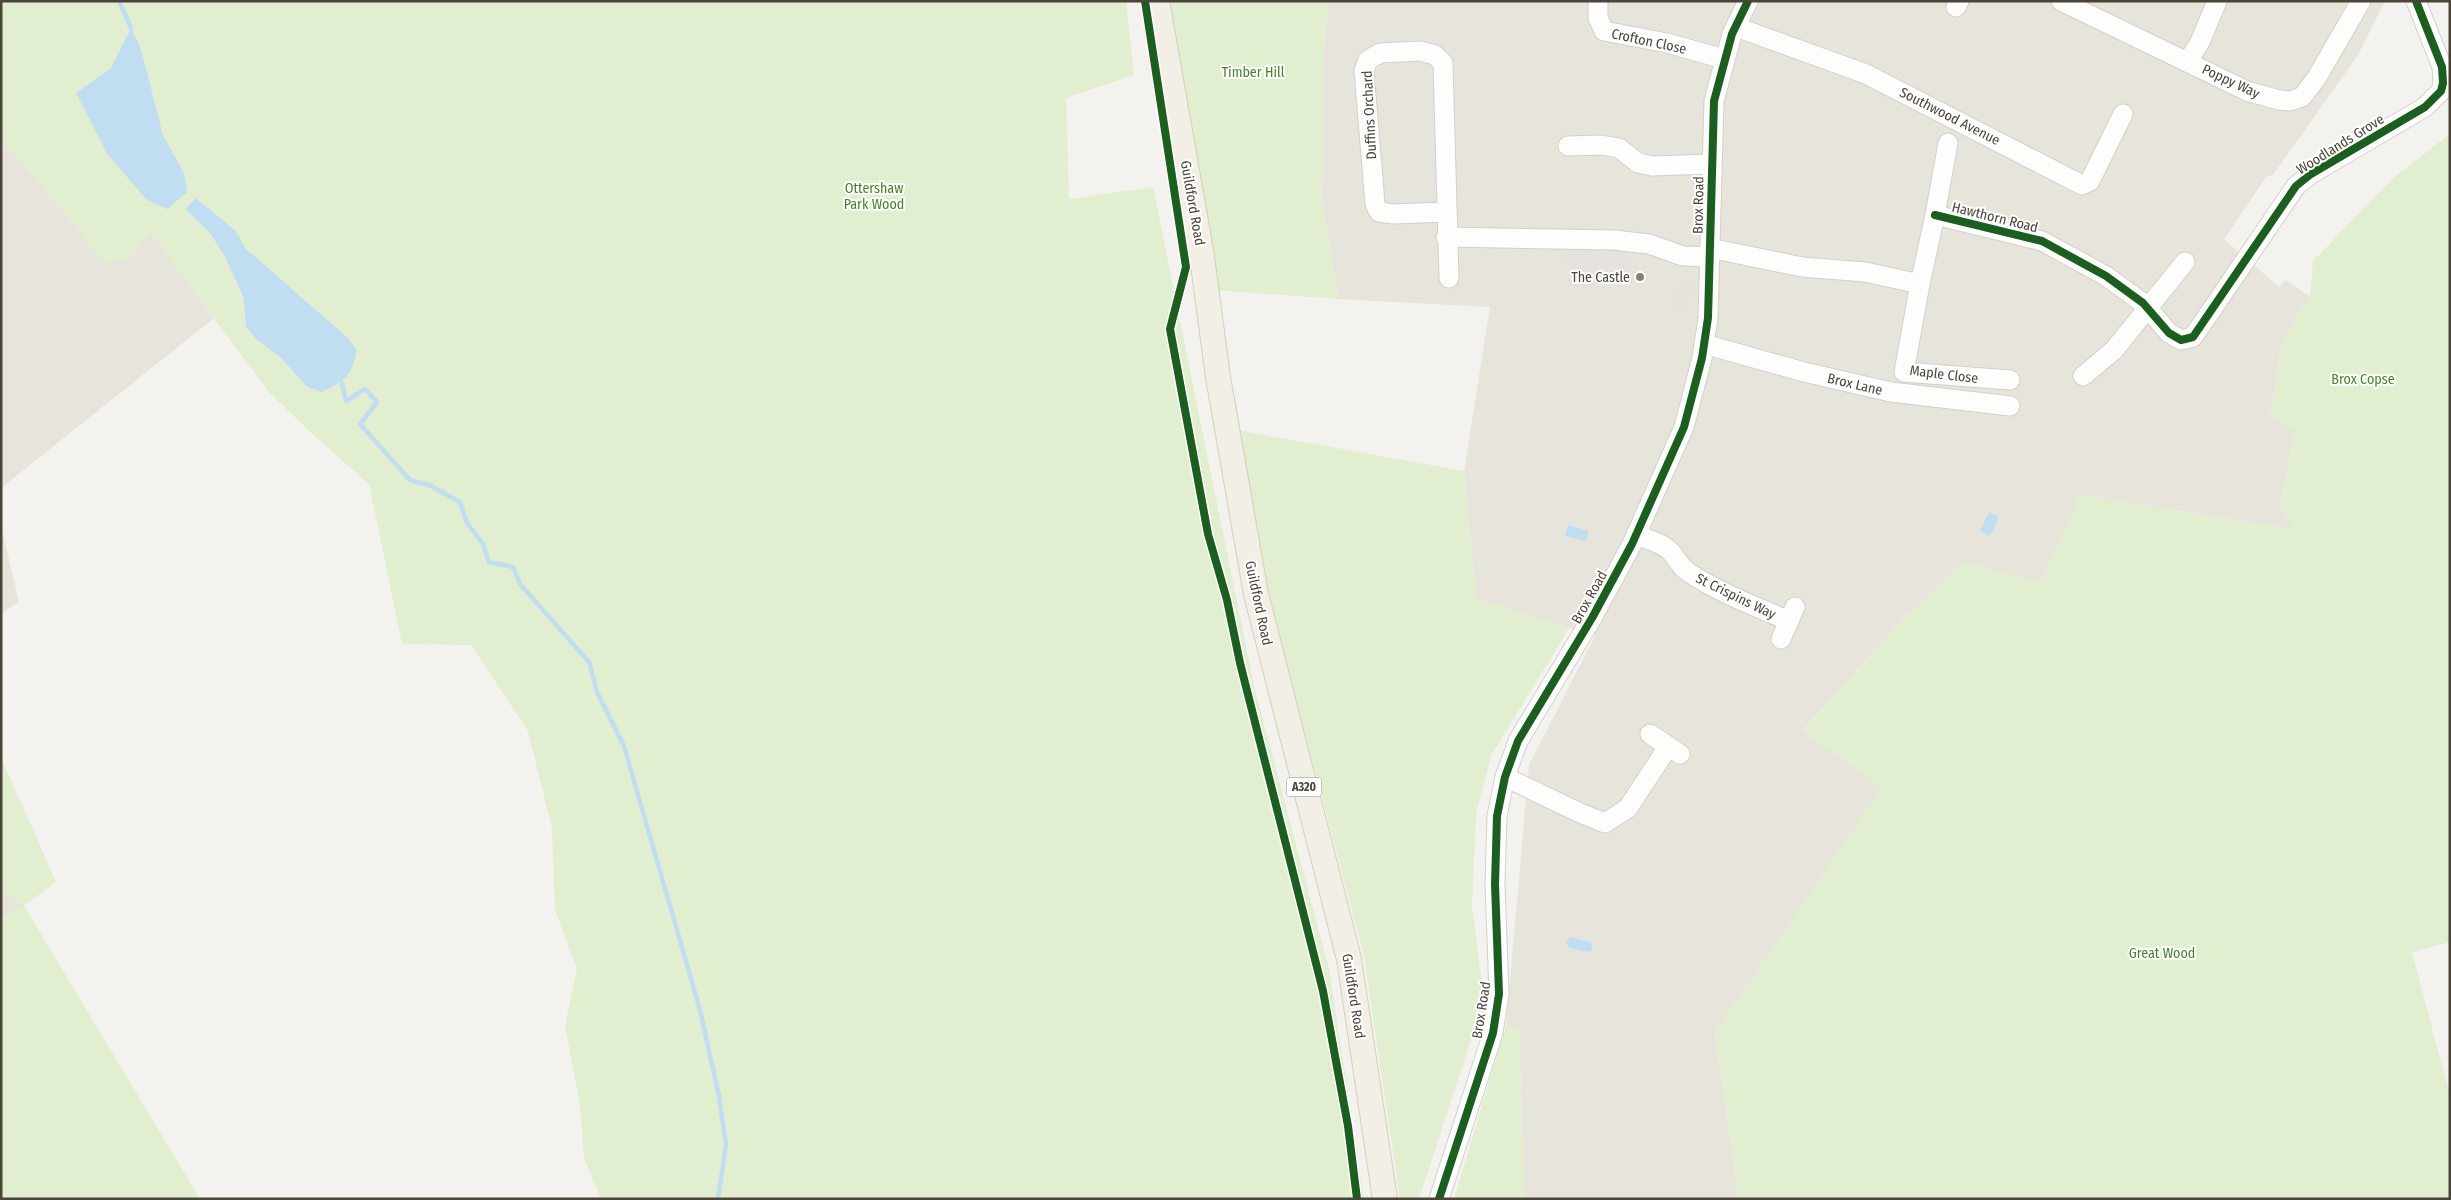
<svg xmlns="http://www.w3.org/2000/svg" width="2451" height="1200" viewBox="0 0 2451 1200" font-family="'Fira Sans Condensed',sans-serif">
<style>
.residential{fill:#e7e4dc}
.green{fill:#e1eecf;fill-rule:evenodd}
.parking{fill:#e6e3df}
.water{fill:#c0ddf1}
.lines{fill:none;stroke-linecap:round;stroke-linejoin:round}
.stream{stroke:#c0ddf1;stroke-width:4.5}
.minor-casing{stroke:#d2d0cb;stroke-width:21}
.major-casing{stroke:#d6cebb;stroke-width:26}
.minor{stroke:#fdfdfc;stroke-width:19}
.major{stroke:#f2efe6;stroke-width:24}
.cycleway-casing{stroke:#fff;stroke-width:11}
.cycleway{stroke:#1b5e20;stroke-width:8}
.poi-dot{fill:#868178;stroke:#fff;stroke-width:2}
.labels{text-anchor:middle;stroke-width:4;stroke-linejoin:round;paint-order:stroke}
.shield{fill:#fff;stroke:#817c74;stroke-width:1}
.shield-label{font-size:12px;font-weight:bold;fill:#4b4439}
.street-label{font-size:14px;fill:#4b4439;stroke:#fff}
.park-label{font-size:14px;fill:#4a7f2a;stroke:#fff}
.poi-label{font-size:14px;fill:#4b4439;stroke:#fff;text-anchor:end}
</style>
<rect width="100%" height="100%" fill="#f4f2ee"/>
<!-- residential -->
<g class="residential">
<polygon points="1328,1 2385,1 2358,55 2273,175 2266,177 2224,239 2279,287 2285,280 2310,296 2281,344 2275,390 2269,413 2295,431 2280,507 2295,530 2081,495 2040,583 1906,616 1803,731 1883,787 1715,1033 1739,1199 1524,1199 1519,1027 1506,1026 1529,765 1595,636 1476,599 1464,471 1490,307 1338,299 1322,202 1323,67"/>
<polygon points="1,138 105,262 128,258 151,233 214,318 1,488"/>
<polygon points="1,526 19,602 1,614"/>
<polygon points="1,890 24,905 1,919"/>
</g>
<!-- green -->
<g class="green">
<path d="M1 1H1126L1134 75 1066 98 1069 199 1153 187 1254 686 1329 969 1364 1199H601L584 1158 580 1106 565 1025 577 969 555 910 552 829 528 731 471 645 402 644 369 484 310 432 268 391 151 233 128 258 105 262 1 138ZM131 29 141 49 163 135 184 173 76 93 111 68ZM196 198 236 231 245 248 348 338 357 350 306 386 281 358 257 340 246 327 243 296 225 257 210 233 185 209Z"/>
<polygon points="1169,1 1328,1 1323,67 1322,202 1338,299 1214,290 1209,227"/>
<polygon points="2450,134 2450,942 2412,952 2450,1096 2450,1199 1739,1199 1715,1033 1882,787 1803,732 1906,616 1965,561 2040,583 2081,495 2294,530 2280,507 2295,432 2269,413 2275,390 2281,344 2310,296 2313,261 2393,178"/>
<polygon points="1237,430 1464,471 1476,599 1569,628 1491,756 1476,813 1472,906 1484,1000 1419,1199 1400,1199 1364,956 1262,570"/>
<polygon points="1,757 56,882 24,906 200,1199 1,1199 1,919 23,905 1,890"/>
<polygon points="1506,1026 1519,1027 1524,1199 1454,1199"/>
</g>
<!-- parking -->
<g class="parking">
<polygon points="1565,248 1638,250 1626,270 1618,268 1614,277 1599,275 1596,290 1566,289"/>
<polygon points="1681,279 1693,283 1688,315 1672,310"/>
</g>
<!-- water -->
<g class="water">
<polygon points="131,28 141,49 163,135 184,173 187,192 167,209 147,200 108,155 76,93 111,68"/>
<path d="M196 198 236 231 245 248 348 338 357 350C352 376 345 381 321 392L306 386 281 358 257 340 246 327 243 296 225 257 210 233 185 209Z"/>
<polygon points="1989,512 1999,517 1990,536 1980,531"/>
<polygon points="1568,525 1589,531 1586,541 1565,536"/>
<polygon points="1572,937 1592,943 1592,950 1588,952 1569,948 1566,941"/>
</g>
<g class="lines">
<!-- stream -->
<g class="stream">
<polyline points="119,1 131,28"/>
<polyline points="342,383 346,401 365,389 377,402 360,424 410,480 429,485 460,502 467,523 483,544 489,562 513,567 520,584 589,662 597,692 624,746 700,1010 719,1096 726,1145 718,1199"/>
</g>
<defs>
<g id="minor">
<polyline points="1598,1 1598,18 1604,31 1667,43 1724,59"/>
<polyline points="2061,1 2247,91 2279,100 2290,101 2302,97 2316,79 2361,1"/>
<polyline points="1956,7 1959,1"/>
<polyline points="1736,27 1866,74 2082,185 2090,181 2123,114"/>
<polyline points="2188,61 2200,42 2217,1"/>
<polyline points="1568,146 1601,145 1619,148 1638,163 1652,166 1711,164"/>
<polyline points="1446,212 1394,214 1379,212 1375,204 1364,71 1368,60 1380,53 1420,51 1435,55 1443,63 1449,278"/>
<polyline points="1935,215 2042,241 2106,276 2143,303 2169,333 2181,340 2193,337 2296,186 2311,174 2425,107 2441,91 2443,83 2442,67 2416,1"/>
<polyline points="1446,237 1614,240 1649,244 1683,256 1710,257"/>
<polyline points="1710,248 1802,267 1865,272 1920,284 1935,215 1948,143"/>
<polyline points="1920,284 1904,372 2010,380"/>
<polyline points="1704,344 1804,372 1891,392 2010,406"/>
<polyline points="2083,376 2114,350 2185,262"/>
<path d="M1636 535C1647 539 1663 543 1671 552 1677 559 1680 566 1688 572 1719 593 1755 606 1789 621"/>
<polyline points="1781,639 1795,607"/>
<polyline points="1650,734 1680,754"/>
<polyline points="1505,777 1580,813 1605,823 1628,808 1668,747"/>
<polyline points="1439,1199 1493,1033 1499,994 1495,884 1497,816 1505,777 1518,741 1592,618 1632,544 1684,427 1702,358 1708,318 1714,101 1732,34 1748,1"/>
</g>
<polyline id="major" points="1157,1 1201,250 1218,377 1256,594 1349,959 1385,1199"/>
</defs>
<!-- minor casing -->
<use href="#minor" class="minor-casing"/>
<!-- major casing -->
<use href="#major" class="major-casing"/>
<!-- minor -->
<use href="#minor" class="minor"/>
<!-- major -->
<use href="#major" class="major"/>
<defs>
<g id="cycleway">
<polyline points="1145,1 1186,267 1170,329 1208,534 1227,600 1240,663 1323,991 1348,1126 1357,1199"/>
<polyline points="1935,215 2042,241 2106,276 2143,303 2169,333 2181,340 2193,337 2296,186 2311,174 2425,107 2441,91 2443,83 2442,67 2416,1"/>
<polyline points="1439,1199 1493,1033 1499,994 1495,884 1497,816 1505,777 1518,741 1592,618 1632,544 1684,427 1702,358 1708,318 1714,101 1732,34 1748,1"/>
</g>
</defs>
<!-- cycleway casing -->
<use href="#cycleway" class="cycleway-casing"/>
<!-- cycleway -->
<use href="#cycleway" class="cycleway"/>
</g>
<!-- markers -->
<circle class="poi-dot" cx="1640" cy="277" r="5"/>
<g class="labels">
<!-- shield labels -->
<rect class="shield" x="1286.5" y="777.5" width="35" height="19" rx="4"/>
<g class="shield-label">
<text x="1304" y="791">A320</text>
</g>
<!-- street labels -->
<g class="street-label">
<text transform="translate(1649 41) rotate(12)" y="5">Crofton Close</text>
<text transform="translate(2231 81) rotate(25)" y="5">Poppy Way</text>
<text transform="translate(1369 115) rotate(-93)" y="5">Duffins Orchard</text>
<text transform="translate(1950 116) rotate(27)" y="5">Southwood Avenue</text>
<text transform="translate(2340 144) rotate(-32)" y="5">Woodlands Grove</text>
<text transform="translate(1193 203) rotate(80)" y="5">Guildford Road</text>
<text transform="translate(1698 205) rotate(-89)" y="5">Brox Road</text>
<text transform="translate(1995 217) rotate(14)" y="5">Hawthorn Road</text>
<text transform="translate(1944 374) rotate(7)" y="5">Maple Close</text>
<text transform="translate(1855 384) rotate(13)" y="5">Brox Lane</text>
<text transform="translate(1736 596) rotate(26)" y="5">St Crispins Way</text>
<text transform="translate(1589 597) rotate(-61)" y="5">Brox Road</text>
<text transform="translate(1259 603) rotate(78)" y="5">Guildford Road</text>
<text transform="translate(1354 996) rotate(81)" y="5">Guildford Road</text>
<text transform="translate(1481 1010) rotate(-81)" y="5">Brox Road</text>
</g>
<!-- park labels -->
<g class="park-label">
<text x="1253" y="77">Timber Hill</text>
<text x="874" y="193">Ottershaw<tspan x="874" dy="16">Park Wood</tspan></text>
<text x="2363" y="384">Brox Copse</text>
<text x="2162" y="958">Great Wood</text>
</g>
<!-- poi labels -->
<g class="poi-label">
<text x="1630" y="282">The Castle</text>
</g>
</g>
<!-- border -->
<rect width="2451" height="1200" fill="none" stroke="#4b4439" stroke-width="5"/>
</svg>
